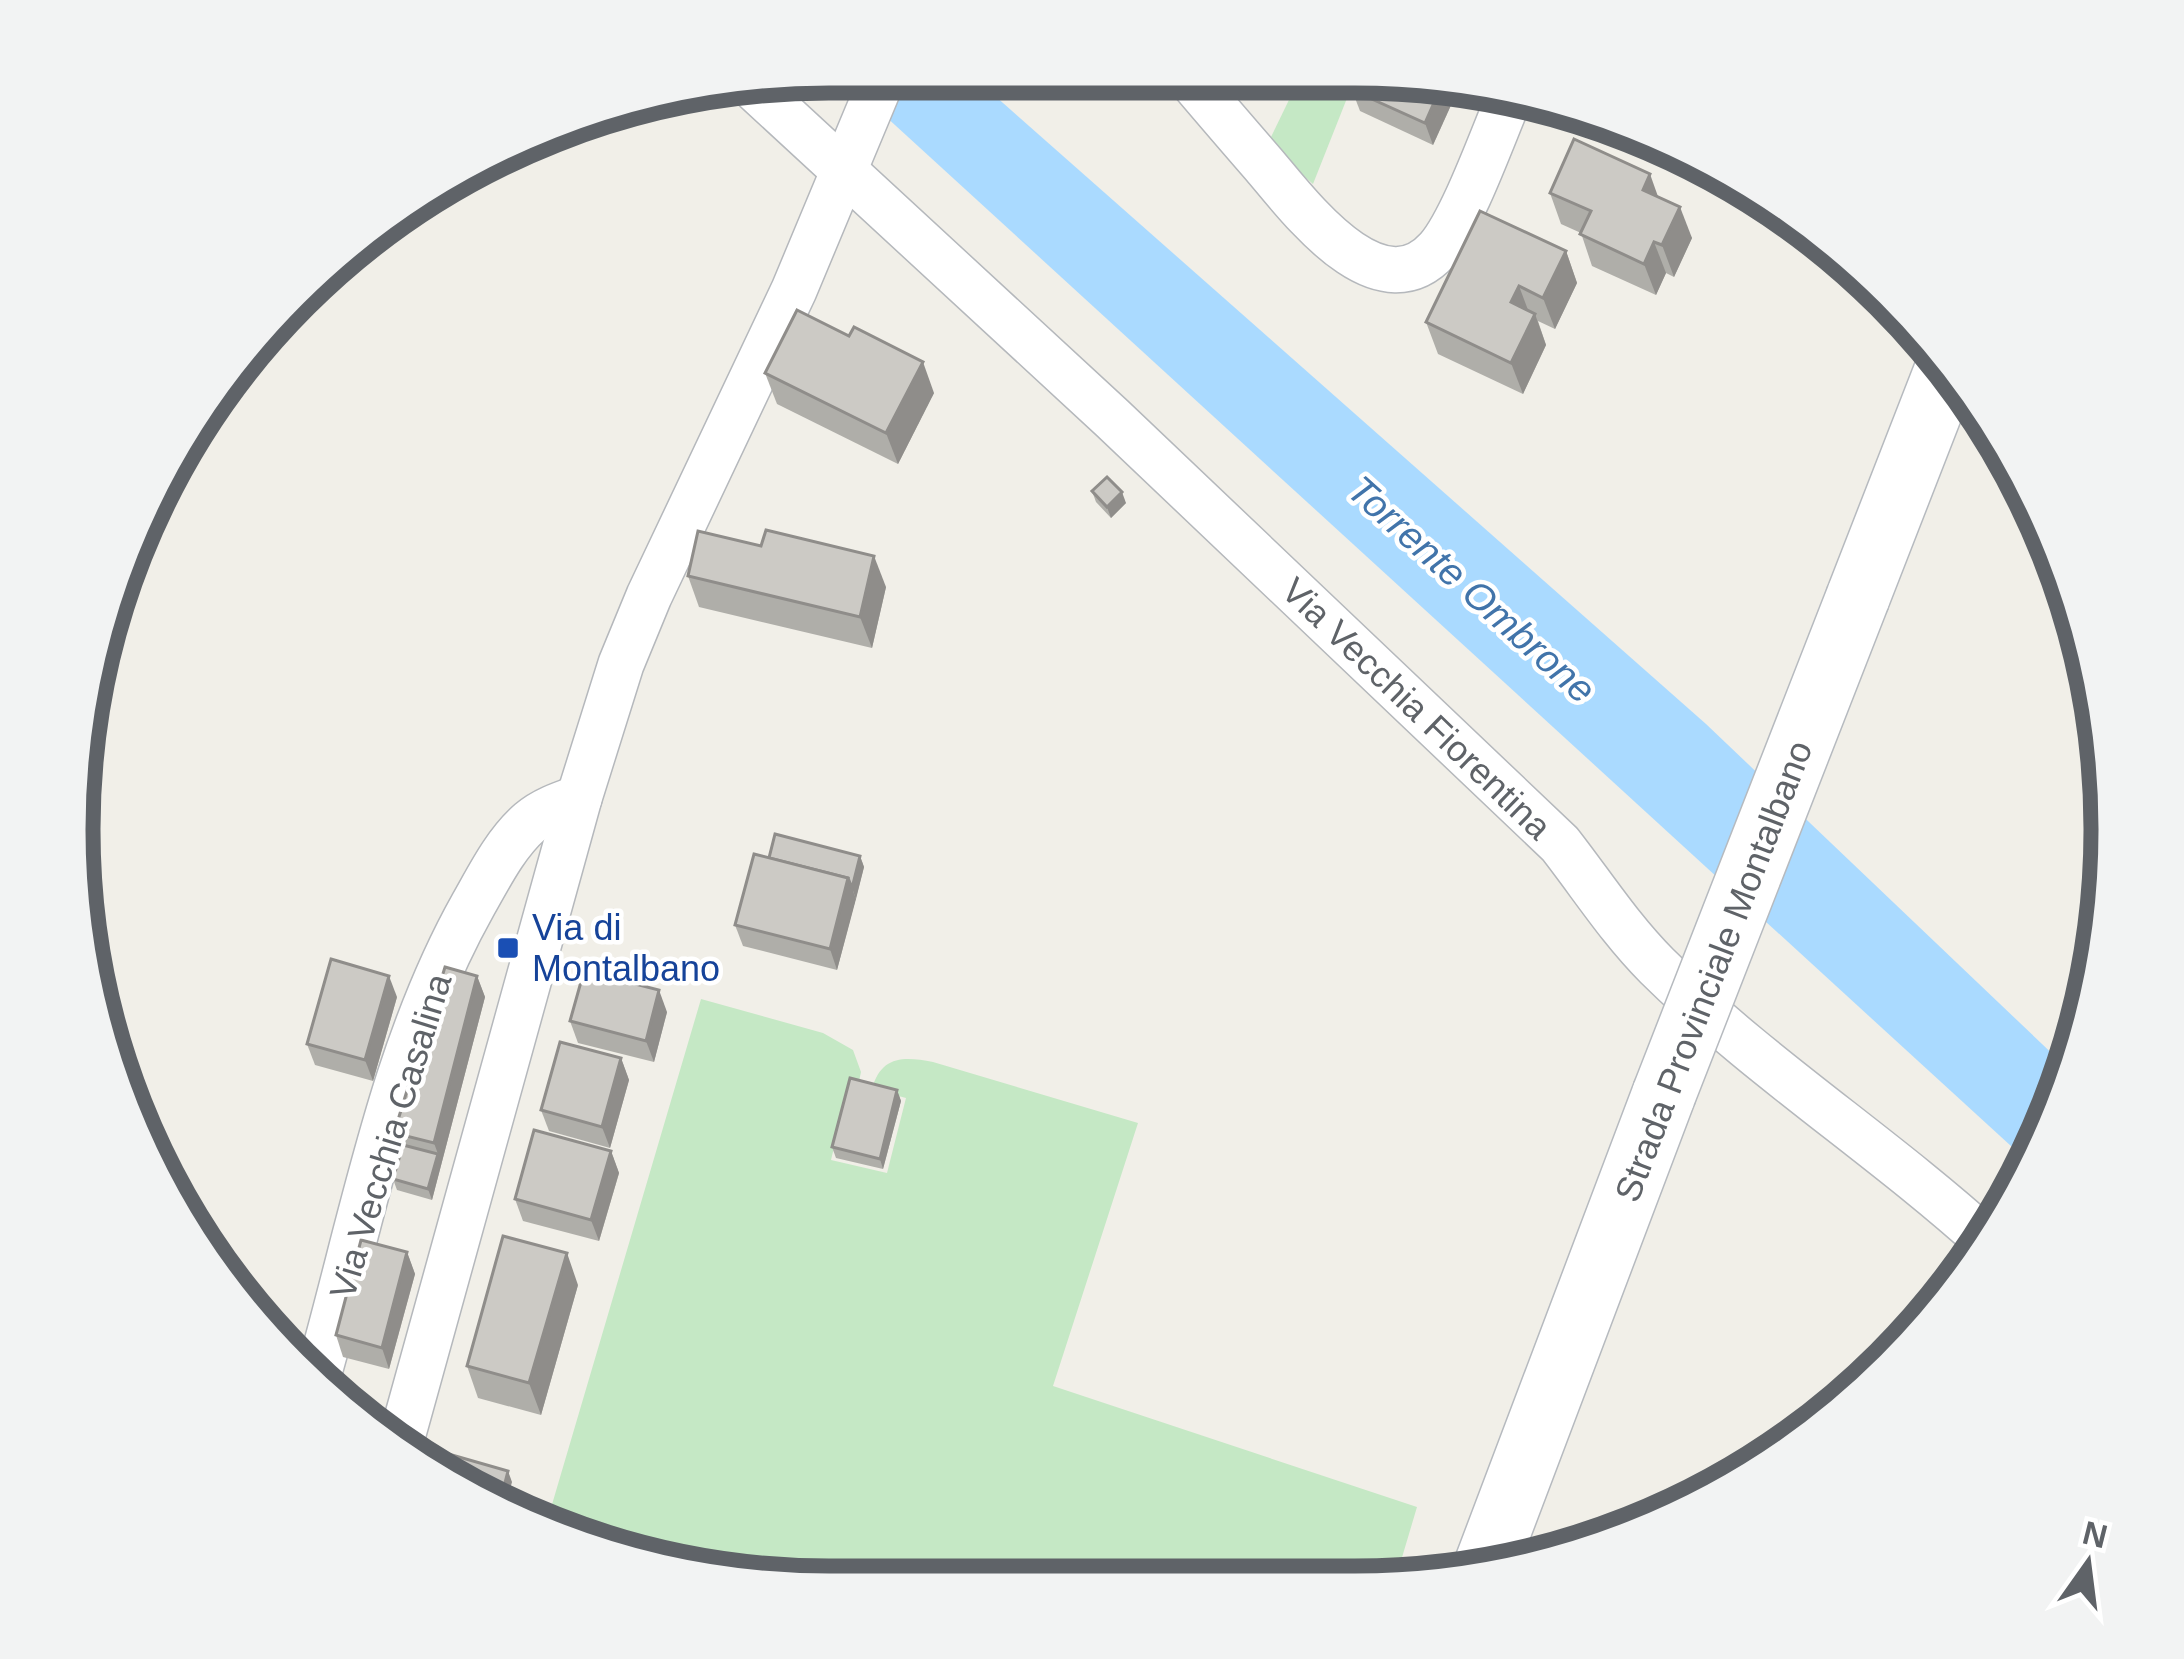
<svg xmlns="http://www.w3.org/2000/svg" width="2184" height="1659" viewBox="0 0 2184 1659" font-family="Helvetica,sans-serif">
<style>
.education{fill:#e1ded6}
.green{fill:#c5e8c5}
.water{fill:#aadaff}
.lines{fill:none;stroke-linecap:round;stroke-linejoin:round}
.minor-casing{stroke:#b5b8bc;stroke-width:48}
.secondary-casing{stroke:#b6babf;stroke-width:66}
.minor{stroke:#fff;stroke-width:45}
.secondary{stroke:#fff;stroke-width:63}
.secondary-bridge-casing{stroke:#b6babf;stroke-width:66;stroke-linecap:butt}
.secondary-bridge{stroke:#fff;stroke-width:63}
.wall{fill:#afaea9}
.shaded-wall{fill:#8f8d8a}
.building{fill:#cccac5;stroke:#8f8d8a;stroke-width:3}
.transit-dot{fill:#1a4fb4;stroke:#fff;stroke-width:4.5}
.labels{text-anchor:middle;stroke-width:9;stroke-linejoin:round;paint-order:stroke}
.street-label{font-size:36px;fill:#5f6368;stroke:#fff}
.transit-label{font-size:36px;fill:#164399;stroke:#fff;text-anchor:start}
.water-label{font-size:39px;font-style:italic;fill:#4174aa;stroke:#fff}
.rim{fill:none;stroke:#5f6368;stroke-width:15}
</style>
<rect width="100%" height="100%" fill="#f1efe8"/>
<!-- education -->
<polygon class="education" points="1547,97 1739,183 1737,187"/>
<!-- green -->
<g class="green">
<polygon points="1302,73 1357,73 1313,184 1280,155 1271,137"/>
<path d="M701 999 823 1033 853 1050 861 1072 858 1086 849 1085 831 1160 887 1173 906 1098 872 1089C881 1056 903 1056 933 1062L1138 1123 1053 1386 1417 1507 1395 1581 730 1580 548 1518Z"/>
</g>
<!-- water -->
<polygon class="water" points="837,72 968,72 1706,724 2062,1063 2023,1157"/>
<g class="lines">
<defs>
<g id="minor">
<path d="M1186 74C1212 105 1238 135 1264 165 1299 206 1379 315 1438 249 1464 219 1494 132 1512 91"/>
<path d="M749 83 1112 418 1560 844C1592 885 1620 929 1657 966 1759 1067 1881 1145 1988 1242"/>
<path d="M316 1383C362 1223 391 1051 473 905 489 877 505 844 530 822 544 810 562 804 579 798"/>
<polyline points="399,1448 579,798 621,664 649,596 794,290 885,72"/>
</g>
<g id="secondary">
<polyline points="1858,597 1946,371"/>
<polyline points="1483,1573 1664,1094"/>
</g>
</defs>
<!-- minor casing -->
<use href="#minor" class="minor-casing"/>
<!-- secondary casing -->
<use href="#secondary" class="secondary-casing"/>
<!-- minor -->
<use href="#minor" class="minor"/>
<!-- secondary -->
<use href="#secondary" class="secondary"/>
<defs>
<polyline id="secondary-bridge" points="1664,1094 1858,597"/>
</defs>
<!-- secondary-bridge casing -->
<use href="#secondary-bridge" class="secondary-bridge-casing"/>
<!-- secondary-bridge -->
<use href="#secondary-bridge" class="secondary-bridge"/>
</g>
<!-- wall -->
<g class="wall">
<polygon points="1403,74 1461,83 1433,145 1360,111 1352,90"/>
<polygon points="1550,193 1659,197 1692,238 1674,277 1666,273 1656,295 1592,266 1581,233 1561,224"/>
<polygon points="1566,251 1577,283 1555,329 1538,321 1546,345 1523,394 1438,354 1426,322"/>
<polygon points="765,373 934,393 898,464 777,404"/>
<polygon points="1092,491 1126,503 1111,518 1096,502"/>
<polygon points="688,576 886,587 872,648 699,607"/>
<polygon points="860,856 864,867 837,970 743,946 735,925 769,858"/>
<polygon points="477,976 485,997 432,1200 397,1190 393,1179 401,1152 394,1133"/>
<polygon points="397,997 373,1081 315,1065 307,1044"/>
<polygon points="667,1012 654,1062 578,1043 570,1021"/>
<polygon points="621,1058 629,1080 610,1148 549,1131 541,1110"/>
<polygon points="897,1090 901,1101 883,1169 836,1158 832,1147"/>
<polygon points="611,1151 619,1173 599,1241 523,1221 515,1199"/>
<polygon points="407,1252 415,1274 389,1369 343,1357 336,1335"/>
<polygon points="578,1285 541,1415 478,1398 467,1366"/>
</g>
<!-- shaded-wall -->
<g class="shaded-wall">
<polygon points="1444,80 1461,83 1433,145 1425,123"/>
<polygon points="1650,174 1661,205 1643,190"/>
<polygon points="1680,207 1692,238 1674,277 1662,245"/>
<polygon points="1654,242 1666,273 1656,295 1644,264"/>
<polygon points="1566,251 1577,283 1555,329 1543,298"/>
<polygon points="1519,286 1531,318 1511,302"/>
<polygon points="1535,314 1546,345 1523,394 1511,363"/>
<polygon points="923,362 934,393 898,464 886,433"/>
<polygon points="1122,492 1126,503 1111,518 1107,507"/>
<polygon points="874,556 886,587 872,648 860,617"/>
<polygon points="860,856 864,867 856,899 852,888"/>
<polygon points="848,878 856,899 837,970 830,949"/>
<polygon points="389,976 397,997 373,1081 365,1060"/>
<polygon points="477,976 485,997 432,1200 428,1189 438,1154 434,1143"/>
<polygon points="659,990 667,1012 654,1062 646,1041"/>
<polygon points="621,1058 629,1080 610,1148 602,1127"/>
<polygon points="897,1090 901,1101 883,1169 880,1159"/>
<polygon points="611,1151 619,1173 599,1241 591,1220"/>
<polygon points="407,1252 415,1274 389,1369 382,1348"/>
<polygon points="567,1253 578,1285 541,1415 529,1383"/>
<polygon points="508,1471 512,1482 506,1504 500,1502"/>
</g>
<!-- building -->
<g class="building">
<polygon points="1359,73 1403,74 1444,80 1425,123 1352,90"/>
<polygon points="1574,139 1650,174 1643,190 1680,207 1662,245 1654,242 1644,264 1580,234 1591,211 1550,193"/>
<polygon points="1480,211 1566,251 1543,298 1519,286 1511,302 1535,314 1511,363 1426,322"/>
<polygon points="797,310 849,336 854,327 923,362 886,433 765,373"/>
<polygon points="1107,477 1122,492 1107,507 1092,491"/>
<polygon points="766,530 874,556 860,617 688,576 698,531 761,546"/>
<polygon points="775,834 860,856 852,888 848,878 769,858"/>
<polygon points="754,854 848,878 830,949 735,925"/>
<polygon points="331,959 389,976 365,1060 307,1044"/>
<polygon points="445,967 477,976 434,1143 394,1133"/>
<polygon points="584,971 659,990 646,1041 570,1021"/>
<polygon points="560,1042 621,1058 602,1127 541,1110"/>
<polygon points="850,1078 897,1090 880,1159 832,1147"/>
<polygon points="534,1130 611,1151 591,1220 515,1199"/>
<polygon points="403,1145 438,1154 428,1189 393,1179"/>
<polygon points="503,1236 567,1253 529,1383 467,1366"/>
<polygon points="361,1240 407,1252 382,1348 336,1335"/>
<polygon points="438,1451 508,1471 500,1502 450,1485 432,1472"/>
</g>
<!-- markers -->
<rect class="transit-dot" x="496" y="936" width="24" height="24" rx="6"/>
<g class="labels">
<!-- street labels -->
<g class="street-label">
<text transform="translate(1417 708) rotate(44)" y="13">Via Vecchia Fiorentina</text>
<text transform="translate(1713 971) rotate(-69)" y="13">Strada Provinciale Montalbano</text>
<text transform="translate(390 1136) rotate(-73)" y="13">Via Vecchia Casalina</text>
</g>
<!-- transit labels -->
<g class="transit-label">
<text x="532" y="940">Via di<tspan x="532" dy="41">Montalbano</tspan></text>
</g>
<!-- water labels -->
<g class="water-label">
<text transform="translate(1472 589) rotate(42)" y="14">Torrente Ombrone</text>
</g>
</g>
<!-- crop -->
<path d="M0 0H2184V1659H0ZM829 93H1355A736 736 0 0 1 2091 829V830A736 736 0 0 1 1355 1566H829A736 736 0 0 1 93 830V829A736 736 0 0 1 829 93Z" fill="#f2f3f3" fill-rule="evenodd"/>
<path class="rim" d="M829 93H1355A736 736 0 0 1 2091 829V830A736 736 0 0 1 1355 1566H829A736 736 0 0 1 93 830V829A736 736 0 0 1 829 93Z"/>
<!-- north arrow -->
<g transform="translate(2088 1563) rotate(14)" stroke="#ffffff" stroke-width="9" paint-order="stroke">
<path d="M0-9L21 45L0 30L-21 45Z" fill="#5f6368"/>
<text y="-18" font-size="33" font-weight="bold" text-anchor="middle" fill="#5f6368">N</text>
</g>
</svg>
